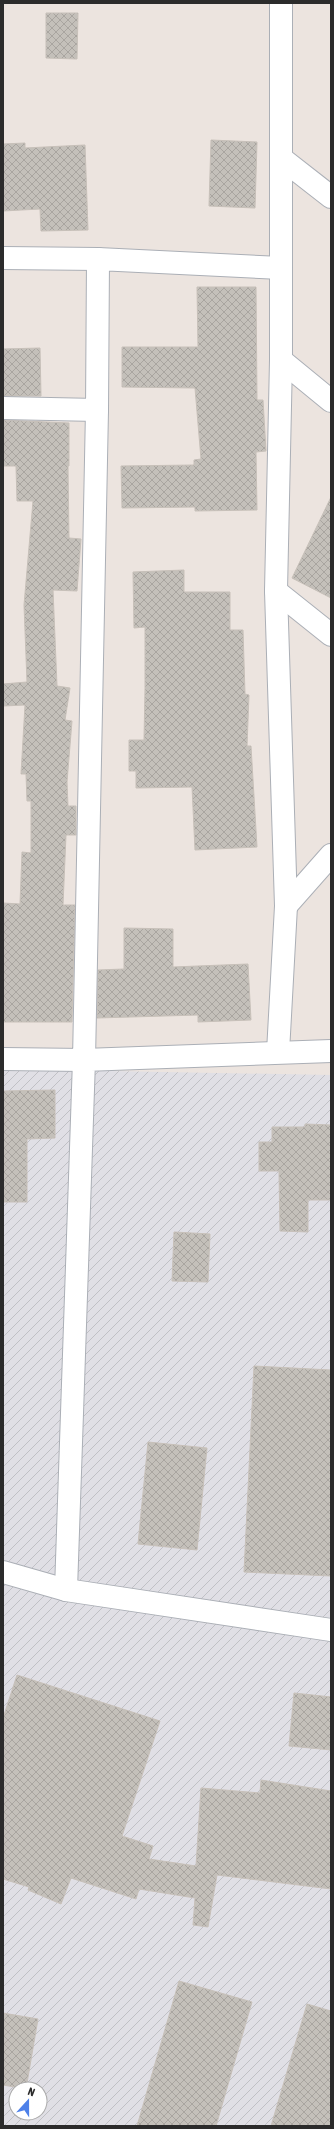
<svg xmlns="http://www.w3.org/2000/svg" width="334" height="2129" viewBox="0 0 334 2129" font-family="'Asap Condensed',sans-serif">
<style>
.industrial{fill:url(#industrial-furrows);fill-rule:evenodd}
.building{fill:url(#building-cross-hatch);stroke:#c7c0b9}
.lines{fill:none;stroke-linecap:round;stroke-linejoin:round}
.street-casing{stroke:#abafb6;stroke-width:24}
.secondary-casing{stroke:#abafb6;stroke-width:24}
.street{stroke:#fff;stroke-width:22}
.secondary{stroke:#fff;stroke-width:22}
</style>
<defs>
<pattern id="industrial-furrows" width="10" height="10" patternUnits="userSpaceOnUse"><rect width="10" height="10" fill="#e0dfe5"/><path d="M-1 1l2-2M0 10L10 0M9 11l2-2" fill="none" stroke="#c0c0c5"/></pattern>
<pattern id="building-cross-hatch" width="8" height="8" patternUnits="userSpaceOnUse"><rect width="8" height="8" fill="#c4c0ba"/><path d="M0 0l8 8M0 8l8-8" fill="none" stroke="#a9a5a0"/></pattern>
</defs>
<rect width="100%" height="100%" fill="#ece4df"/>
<!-- industrial -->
<path class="industrial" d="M3 1069 331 1075V2126H3ZM16 2089H40V2113H16Z"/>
<!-- building -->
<g class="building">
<polygon points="46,13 78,13 77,59 46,58"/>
<polygon points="211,140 257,142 255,208 209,206"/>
<polygon points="25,143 25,148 85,145 88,230 41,231 40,209 3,211 3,144"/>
<polygon points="197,287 256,287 257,400 263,400 266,451 256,452 257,510 195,511 195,507 122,508 121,466 194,465 194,460 201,459 195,388 122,387 122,347 198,347"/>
<polygon points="40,348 41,396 3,396 3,349"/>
<polygon points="3,420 69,423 69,466 68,466 69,538 81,539 77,591 53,590 57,686 70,688 65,720 72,721 67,782 68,806 76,806 76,835 66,835 63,905 75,905 72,1022 3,1022 3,903 20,904 22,852 31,853 31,801 27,801 26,774 21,774 25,705 3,706 3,684 27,682 24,605 33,501 17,501 16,466 3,466"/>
<polygon points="331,497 331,598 292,578"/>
<polygon points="184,570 184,592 230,592 230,630 243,630 245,694 249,695 247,746 251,746 257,847 195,850 192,787 136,788 136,771 129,771 129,740 144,740 145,689 145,627 134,628 133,572"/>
<polygon points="124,928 173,929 173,967 248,964 251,1020 198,1022 198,1015 97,1018 98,970 124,969"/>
<polygon points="55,1090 55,1138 27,1139 27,1202 3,1202 3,1091"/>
<polygon points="305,1124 331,1125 331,1200 308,1200 308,1232 280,1231 279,1171 259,1171 259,1142 272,1142 272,1127 305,1127"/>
<polygon points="174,1232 210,1234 208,1282 172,1281"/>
<polygon points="254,1366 331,1370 331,1576 244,1572"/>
<polygon points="148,1442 207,1448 197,1550 138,1544"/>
<polygon points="17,1675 160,1721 122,1836 153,1846 149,1859 196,1866 201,1788 260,1793 261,1780 331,1791 331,1889 217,1875 208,1927 193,1925 195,1898 139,1889 136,1899 71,1878 61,1904 28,1890 29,1887 3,1879 3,1718"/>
<polygon points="294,1693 331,1697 331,1750 289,1746"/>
<polygon points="179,1981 252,2002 216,2126 137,2126"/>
<polygon points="307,2004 331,2011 331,2126 271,2126"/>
<polygon points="3,2013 38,2019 26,2089 3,2085"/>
</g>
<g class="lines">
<defs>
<g id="street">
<polyline points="281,158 331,197"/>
<polyline points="3,258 98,259"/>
<polyline points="281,360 331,401"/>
<polyline points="3,408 97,410 98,259 281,268 281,3"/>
<polyline points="276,591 331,635"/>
<polyline points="286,906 331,855"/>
<polyline points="278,1052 286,906 276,591 281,360 281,268"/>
<polyline points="3,1059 84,1060 97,410"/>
</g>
<g id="secondary">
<polyline points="3,1572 66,1590 331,1630"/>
<polyline points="66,1590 84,1060 331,1051"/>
</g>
</defs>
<!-- street casing -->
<use href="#street" class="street-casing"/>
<!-- secondary casing -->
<use href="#secondary" class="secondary-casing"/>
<!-- street -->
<use href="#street" class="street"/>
<!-- secondary -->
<use href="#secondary" class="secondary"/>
</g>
<!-- border -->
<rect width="334" height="2129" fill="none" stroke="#2b2b2b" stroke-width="8"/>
<!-- north arrow -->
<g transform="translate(28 2101) rotate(21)"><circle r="19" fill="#ffffff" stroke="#aaaaaa"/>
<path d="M0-3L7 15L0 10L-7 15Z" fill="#4e81e9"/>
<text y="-6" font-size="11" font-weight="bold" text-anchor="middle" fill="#2b2b2b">N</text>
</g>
</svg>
